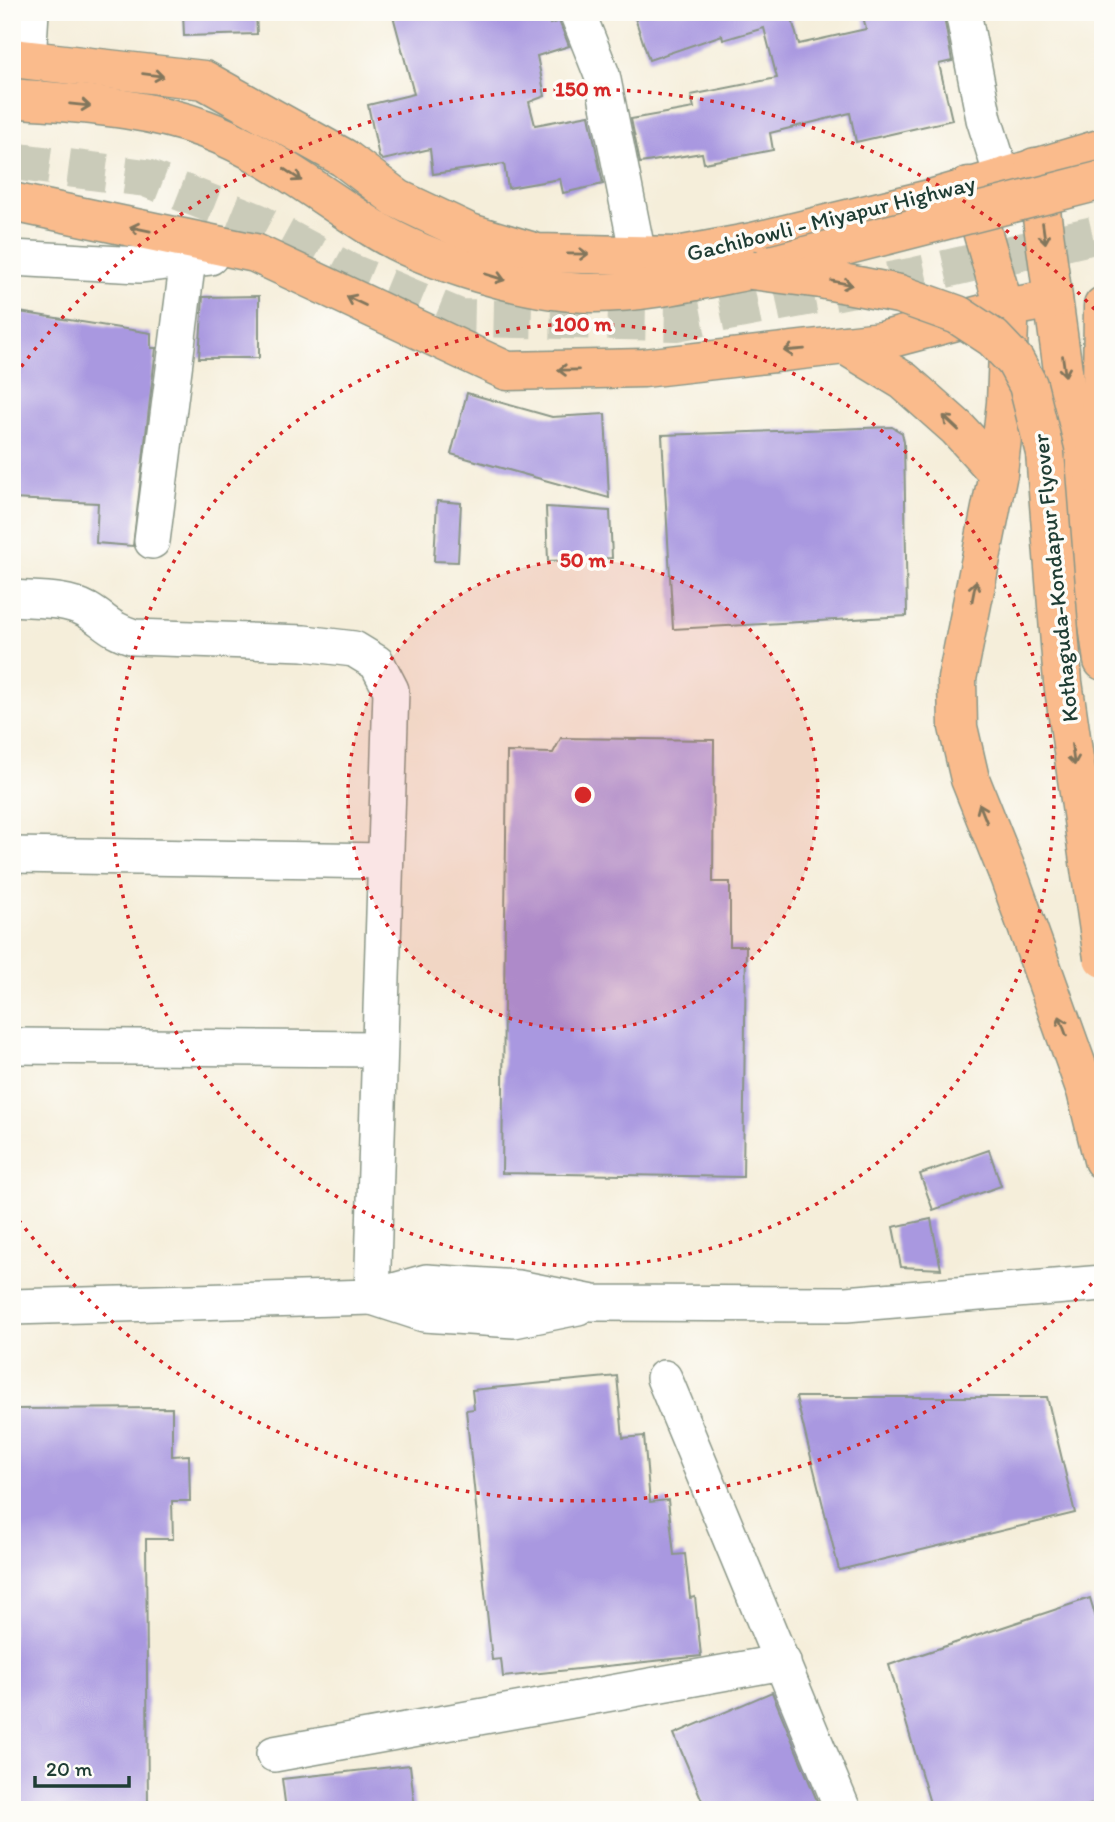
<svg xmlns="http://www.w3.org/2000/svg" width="1115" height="1822" viewBox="0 0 1115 1822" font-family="Itim,sans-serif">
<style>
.building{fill:#a998e0}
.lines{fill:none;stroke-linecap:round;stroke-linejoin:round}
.primary-tunnel{stroke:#cacbb9;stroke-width:38;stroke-dasharray:38 19;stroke-linecap:butt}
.minor-casing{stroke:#8a9687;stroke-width:38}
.primary-casing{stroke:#8a9687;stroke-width:41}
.minor{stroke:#fff;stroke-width:35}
.primary{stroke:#fabb8c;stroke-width:38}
.primary-bridge-casing{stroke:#8a9687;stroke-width:41;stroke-linecap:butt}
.primary-bridge{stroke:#fabb8c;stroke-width:38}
.oneway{stroke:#82765c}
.ring{fill:none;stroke:#d62828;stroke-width:3.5;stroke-dasharray:3.5 7}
.labels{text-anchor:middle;stroke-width:7;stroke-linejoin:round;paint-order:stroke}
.street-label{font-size:23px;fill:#1f3d34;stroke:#fdfcf7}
.centre{fill:#d62828;stroke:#fdfcf7;stroke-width:3.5}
.ring-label{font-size:21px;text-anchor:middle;font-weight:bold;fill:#d62828;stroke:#fdfcf7;stroke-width:7;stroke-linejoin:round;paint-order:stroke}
</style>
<rect width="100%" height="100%" fill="#fdfcf7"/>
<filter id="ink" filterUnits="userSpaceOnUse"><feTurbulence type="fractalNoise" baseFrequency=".0143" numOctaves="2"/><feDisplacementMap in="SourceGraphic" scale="14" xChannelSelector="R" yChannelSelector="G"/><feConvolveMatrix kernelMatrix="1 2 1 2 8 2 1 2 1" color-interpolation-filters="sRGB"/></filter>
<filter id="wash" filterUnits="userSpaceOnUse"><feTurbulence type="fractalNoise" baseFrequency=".00686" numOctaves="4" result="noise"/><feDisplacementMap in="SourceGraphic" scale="28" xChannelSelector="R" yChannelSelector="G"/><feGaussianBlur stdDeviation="1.57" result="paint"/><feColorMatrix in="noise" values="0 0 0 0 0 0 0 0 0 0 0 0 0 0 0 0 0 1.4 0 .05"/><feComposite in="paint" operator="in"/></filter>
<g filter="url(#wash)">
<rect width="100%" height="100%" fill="#f5eeda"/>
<g id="blocks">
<!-- building -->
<g class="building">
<polygon points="183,12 256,12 257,34 184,36"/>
<polygon points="392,12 546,12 550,24 559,21 569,46 537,56 545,96 529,102 535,125 589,115 603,184 563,193 560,179 508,188 504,164 433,174 430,149 383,160 379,157 368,105 414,94"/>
<polygon points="633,12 793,12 792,20 799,44 866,29 862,12 943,12 952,61 939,64 952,120 856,142 850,113 770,133 773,150 704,163 702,153 640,163 631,119 694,108 691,95 777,78 764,28 723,40 722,35 649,60"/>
<polygon points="259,296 259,358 199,358 203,297"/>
<polygon points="19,312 151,333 151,348 156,348 133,546 96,543 98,503 12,499"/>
<polygon points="467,393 552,417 605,414 609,498 451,454"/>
<polygon points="892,427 902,433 904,442 907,616 673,629 662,435"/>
<polygon points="437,501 461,503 458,562 434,561"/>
<polygon points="546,507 610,511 612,558 548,561"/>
<polygon points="561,738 714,740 713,882 730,882 730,946 746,946 743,1177 502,1173 507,752 553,753"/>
<polygon points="989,1150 1001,1186 933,1210 920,1174"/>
<polygon points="931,1219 941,1269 901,1267 893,1227"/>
<polygon points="617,1376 623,1438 644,1436 650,1502 668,1500 674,1555 685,1554 690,1598 695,1597 701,1656 503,1677 501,1659 492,1660 466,1410 474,1409 472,1390"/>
<polygon points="796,1397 1047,1397 1075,1513 839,1570"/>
<polygon points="172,1408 172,1456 189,1455 190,1501 172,1501 173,1539 146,1539 148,1810 12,1810 12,1409"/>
<polygon points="1090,1598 1103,1641 1103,1800 1076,1810 932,1810 889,1665"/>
<polygon points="772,1692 818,1803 803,1810 706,1810 674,1734"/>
<polygon points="410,1765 415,1810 286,1810 282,1779"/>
</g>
</g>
</g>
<g filter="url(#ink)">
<use href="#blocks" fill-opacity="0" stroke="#8a9687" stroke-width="2"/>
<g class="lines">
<!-- primary-tunnel -->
<polyline class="primary-tunnel" points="12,161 146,178 257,222 347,271 460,318 676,322 911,277 1103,233"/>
<defs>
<g id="minor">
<polyline points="577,12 602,75 638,255"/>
<polyline points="963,12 984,119 1002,176"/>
<polyline points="28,60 31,12"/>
<polyline points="12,258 139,265 210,257"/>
<polyline points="152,541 188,259"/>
<path d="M12 598C37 600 65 598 87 610 106 621 110 630 134 637L304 643 354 649 377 663 391 690 372 1297"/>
<polyline points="12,855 385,861"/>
<polyline points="12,1046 378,1049"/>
<polyline points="372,1297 424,1314 514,1320 578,1307"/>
<polyline points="12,1307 372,1297 426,1282 518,1288 593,1303 846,1304 1103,1283"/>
<polyline points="664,1378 843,1810"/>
<polyline points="274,1754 783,1662"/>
</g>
<g id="primary">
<polyline points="12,58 204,80 344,158 398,199 470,233 537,253 677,256 753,242 934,198 1103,148"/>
<path d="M12 98C77 104 143 106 205 129 267 152 317 193 373 228 424 261 533 294 594 293 646 293 700 280 751 270"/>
<polyline points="1035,167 1103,661"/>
<polyline points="969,186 1009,324 1006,403 998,473 957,679 958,727 970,779 1010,879 1086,1091 1103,1160"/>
<polyline points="12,202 255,253 507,371 644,368 881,341 1006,308 1053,299"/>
<polyline points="845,345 904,381 957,428 998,473"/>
<polyline points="1094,475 1102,391 1103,306"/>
</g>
</defs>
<!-- minor casing -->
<use href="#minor" class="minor-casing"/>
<!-- primary casing -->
<use href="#primary" class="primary-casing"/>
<!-- minor -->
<use href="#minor" class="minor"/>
<!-- primary -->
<use href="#primary" class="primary"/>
<defs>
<g id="primary-bridge">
<polyline points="770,265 1103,180"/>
<polyline points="751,270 821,279 899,294 958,315 993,338 1015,361 1028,385 1045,453 1063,682 1103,958"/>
</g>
</defs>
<!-- primary-bridge casing -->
<use href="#primary-bridge" class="primary-bridge-casing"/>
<!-- primary-bridge -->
<use href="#primary-bridge" class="primary-bridge"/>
</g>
<!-- one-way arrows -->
<defs><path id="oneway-shaft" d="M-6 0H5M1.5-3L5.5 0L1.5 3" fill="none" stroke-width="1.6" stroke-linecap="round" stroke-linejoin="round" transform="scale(1.75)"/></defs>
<g class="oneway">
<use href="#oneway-shaft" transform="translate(153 75) rotate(7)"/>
<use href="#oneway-shaft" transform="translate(80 105) rotate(6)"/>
<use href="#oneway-shaft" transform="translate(293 175) rotate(34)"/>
<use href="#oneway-shaft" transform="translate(140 229) rotate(-168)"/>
<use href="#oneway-shaft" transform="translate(1044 233) rotate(82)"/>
<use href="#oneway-shaft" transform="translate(578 254) rotate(1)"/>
<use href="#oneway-shaft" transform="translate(495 277) rotate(17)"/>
<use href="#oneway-shaft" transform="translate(842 283) rotate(11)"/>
<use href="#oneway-shaft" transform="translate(356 301) rotate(-155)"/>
<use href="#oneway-shaft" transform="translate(794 350) rotate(175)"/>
<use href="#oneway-shaft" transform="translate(1064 366) rotate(82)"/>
<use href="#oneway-shaft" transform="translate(568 370) rotate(179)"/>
<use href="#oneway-shaft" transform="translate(951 423) rotate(-137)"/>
<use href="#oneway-shaft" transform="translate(974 591) rotate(-79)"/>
<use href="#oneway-shaft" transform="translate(1073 755) rotate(82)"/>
<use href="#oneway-shaft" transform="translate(983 813) rotate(-112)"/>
<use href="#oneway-shaft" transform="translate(1063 1026) rotate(-110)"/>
</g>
</g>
<!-- distance rings -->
<circle cx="583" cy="795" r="235" fill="#d62828" fill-opacity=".12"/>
<g class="ring">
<circle cx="583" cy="795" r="235"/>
<circle cx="583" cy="795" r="471"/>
<path d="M1099 1276A706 706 0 0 1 15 1215M15 375A706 706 0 0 1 1099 314"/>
</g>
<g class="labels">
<!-- street labels -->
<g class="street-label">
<text transform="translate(831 218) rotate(-14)" y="8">Gachibowli - Miyapur Highway</text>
<text transform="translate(1055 578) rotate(-96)" y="8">Kothaguda-Kondapur Flyover</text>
</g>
</g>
<circle cx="583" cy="795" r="10" class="centre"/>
<g class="ring-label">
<text x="583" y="96">150 m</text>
<text x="583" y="331">100 m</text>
<text x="583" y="567">50 m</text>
</g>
<!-- margin -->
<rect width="1115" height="1822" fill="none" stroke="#fdfcf7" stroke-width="42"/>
<!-- scale -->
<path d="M35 1776v10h94v-10" fill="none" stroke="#1f3d34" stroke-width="3.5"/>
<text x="46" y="1776" font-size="21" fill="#1f3d34" stroke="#fdfcf7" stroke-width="5" paint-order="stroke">20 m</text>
</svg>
